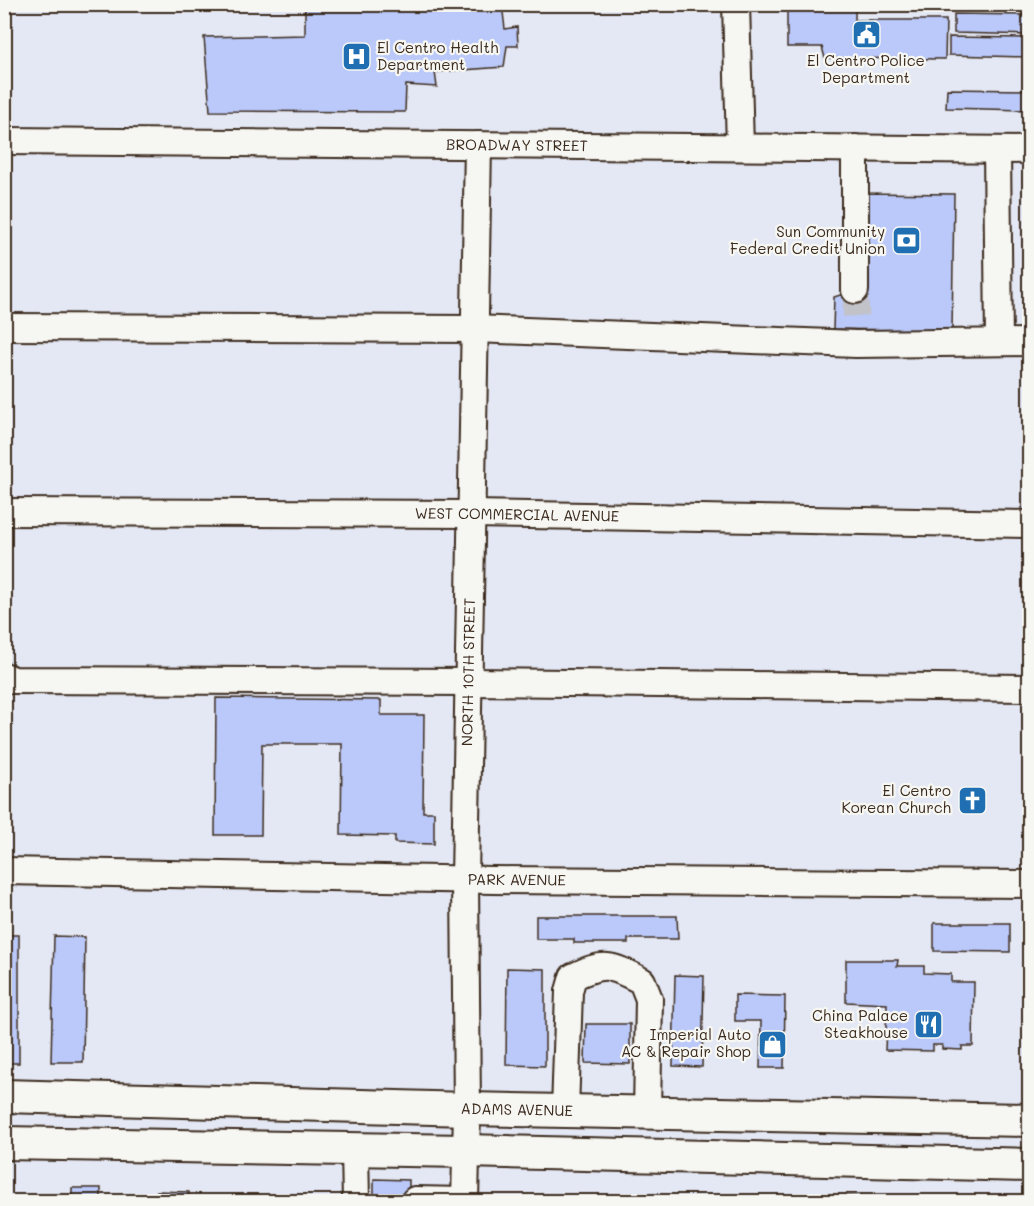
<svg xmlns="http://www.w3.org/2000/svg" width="1034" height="1206" viewBox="0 0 1034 1206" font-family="Mali,sans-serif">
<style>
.building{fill:#bac9f9;stroke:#3b2a1e;stroke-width:1.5}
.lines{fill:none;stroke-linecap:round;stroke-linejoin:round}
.minor-tunnel{stroke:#c2c2c9;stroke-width:26;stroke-dasharray:26 13;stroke-linecap:butt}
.minor-casing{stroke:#3b2a1e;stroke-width:30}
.major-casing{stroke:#3b2a1e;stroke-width:36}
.minor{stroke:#f6f6f2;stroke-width:26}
.major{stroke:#f6f6f2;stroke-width:32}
.labels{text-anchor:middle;stroke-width:4.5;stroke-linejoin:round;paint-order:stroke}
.poi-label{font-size:15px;fill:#3b2a1e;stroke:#f6f6f2;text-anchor:end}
.street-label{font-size:15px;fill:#3b2a1e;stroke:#f6f6f2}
</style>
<rect width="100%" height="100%" fill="#e4e8f4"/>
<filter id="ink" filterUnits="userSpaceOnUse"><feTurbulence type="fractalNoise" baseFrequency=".0167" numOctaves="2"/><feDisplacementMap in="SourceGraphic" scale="12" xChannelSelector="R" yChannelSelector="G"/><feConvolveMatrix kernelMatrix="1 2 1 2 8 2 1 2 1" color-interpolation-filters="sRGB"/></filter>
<g filter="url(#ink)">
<!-- building -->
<g class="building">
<polygon points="305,4 502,4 505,29 517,27 518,46 507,46 504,67 435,72 437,87 406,85 405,112 210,111 204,37 305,35"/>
<polygon points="787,4 855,4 855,20 946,20 945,59 825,58 822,47 787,47"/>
<polygon points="954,14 1030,15 1030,35 954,33"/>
<polygon points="949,37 1030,38 1030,57 949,55"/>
<polygon points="947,89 1030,90 1030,110 946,108"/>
<polygon points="860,193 954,194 952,331 833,329 834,297 859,289"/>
<polygon points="216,698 381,700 381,715 424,715 423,812 434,812 434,844 395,843 395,836 341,835 342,744 262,744 261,835 215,835"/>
<polygon points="536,916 677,916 678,939 628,939 628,943 574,943 574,939 536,939"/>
<polygon points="934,923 1010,923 1010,952 934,951"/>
<rect x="4" y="935" width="15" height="128"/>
<polygon points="54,936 85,937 83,1062 51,1062"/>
<polygon points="846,960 898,960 897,966 924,966 924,973 951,974 951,982 974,982 973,1046 962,1046 962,1050 942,1049 942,1045 933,1045 933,1051 885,1050 887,1004 846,1002"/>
<polygon points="507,968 545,969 545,1066 506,1065"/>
<polygon points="675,975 704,976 702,1067 673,1066"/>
<polygon points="735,995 785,996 784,1068 760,1068 761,1021 735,1021"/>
<polygon points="586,1024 630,1024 630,1064 585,1063"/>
<polygon points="374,1179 409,1180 409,1202 374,1202"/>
<rect x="72" y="1188" width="29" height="14"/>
<polygon points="157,1191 189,1192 189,1202 157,1202"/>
<polygon points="803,1195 865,1197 864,1202 803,1202"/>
</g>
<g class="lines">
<!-- minor-tunnel -->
<polyline class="minor-tunnel" points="855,290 857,329"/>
<defs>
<g id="minor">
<polyline points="736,4 740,147"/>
<path id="s1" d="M4 141 1030 150"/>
<polyline points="855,148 855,290"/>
<polyline points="997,150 999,341"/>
<polyline points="4,327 475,329 856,344 1030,342"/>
<path id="s2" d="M4 512 471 514 1030 524"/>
<polyline points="4,676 13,680 468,682 1030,688"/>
<path id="s3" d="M4 871 493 880 1030 884"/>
<path d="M565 1111 569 991 573 977C605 961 611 965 642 981L649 999 647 1112"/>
<polyline points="355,1149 356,1202"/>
<polyline points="415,1202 415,1200 465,1201"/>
<path id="s4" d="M465 1202 467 1109 465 879 478 145"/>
</g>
<g id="major">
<path id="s5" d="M4 1096 467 1109 1030 1120"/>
<polyline points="4,1143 465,1151 1030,1165"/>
</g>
</defs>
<!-- minor casing -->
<use href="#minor" class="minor-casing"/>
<!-- major casing -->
<use href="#major" class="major-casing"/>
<!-- minor -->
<use href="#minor" class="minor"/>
<!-- major -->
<use href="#major" class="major"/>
</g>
</g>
<!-- icons -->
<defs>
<symbol id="civic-square" viewBox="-11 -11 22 22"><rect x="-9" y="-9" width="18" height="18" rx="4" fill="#1f6fb2" stroke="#f6f6f2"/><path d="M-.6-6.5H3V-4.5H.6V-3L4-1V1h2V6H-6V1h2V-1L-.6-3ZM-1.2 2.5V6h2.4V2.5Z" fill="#fff"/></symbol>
<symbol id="hospital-square" viewBox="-11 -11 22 22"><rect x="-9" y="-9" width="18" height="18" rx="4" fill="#1f6fb2" stroke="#f6f6f2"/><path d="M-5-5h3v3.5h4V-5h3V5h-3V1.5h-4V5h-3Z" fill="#fff"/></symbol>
<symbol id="bank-square" viewBox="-11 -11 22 22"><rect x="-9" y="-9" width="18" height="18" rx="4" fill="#1f6fb2" stroke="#f6f6f2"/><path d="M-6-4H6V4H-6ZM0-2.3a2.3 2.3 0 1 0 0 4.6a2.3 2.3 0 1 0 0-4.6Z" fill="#fff"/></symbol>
<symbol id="church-square" viewBox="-11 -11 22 22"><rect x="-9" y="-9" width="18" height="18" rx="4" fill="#1f6fb2" stroke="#f6f6f2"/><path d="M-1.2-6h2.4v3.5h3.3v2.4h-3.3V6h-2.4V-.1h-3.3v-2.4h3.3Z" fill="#fff"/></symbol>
<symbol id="restaurant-square" viewBox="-11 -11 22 22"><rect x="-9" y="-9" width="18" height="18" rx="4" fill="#1f6fb2" stroke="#f6f6f2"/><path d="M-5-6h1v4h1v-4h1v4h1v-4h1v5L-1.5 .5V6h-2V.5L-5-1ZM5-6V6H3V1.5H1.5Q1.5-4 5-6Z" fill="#fff"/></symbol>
<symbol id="shop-square" viewBox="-11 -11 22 22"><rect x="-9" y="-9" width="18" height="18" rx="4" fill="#1f6fb2" stroke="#f6f6f2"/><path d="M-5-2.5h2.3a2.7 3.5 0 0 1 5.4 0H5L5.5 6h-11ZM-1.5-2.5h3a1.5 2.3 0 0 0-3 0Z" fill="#fff"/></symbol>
</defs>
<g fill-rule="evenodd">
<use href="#civic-square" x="850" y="18" width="33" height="33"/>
<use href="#hospital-square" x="340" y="40" width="33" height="33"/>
<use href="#bank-square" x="890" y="224" width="33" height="33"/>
<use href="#church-square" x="956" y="784" width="33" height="33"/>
<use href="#restaurant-square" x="912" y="1008" width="33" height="33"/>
<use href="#shop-square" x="756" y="1028" width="33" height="33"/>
</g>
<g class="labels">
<!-- poi labels -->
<g class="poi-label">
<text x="377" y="53" text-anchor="start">El Centro Health<tspan x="377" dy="17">Department</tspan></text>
<text x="866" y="66" text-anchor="middle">El Centro Police<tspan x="866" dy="17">Department</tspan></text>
<text x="885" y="237">Sun Community<tspan x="885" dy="17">Federal Credit Union</tspan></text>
<text x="951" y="796">El Centro<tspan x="951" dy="17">Korean Church</tspan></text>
<text x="908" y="1021">China Palace<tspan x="908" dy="17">Steakhouse</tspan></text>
<text x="751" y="1040">Imperial Auto<tspan x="751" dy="17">AC &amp; Repair Shop</tspan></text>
</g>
<!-- street labels -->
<g class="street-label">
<text dy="5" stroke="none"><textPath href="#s1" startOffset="513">BROADWAY STREET</textPath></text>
<text dy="5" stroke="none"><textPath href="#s2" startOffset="513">WEST COMMERCIAL AVENUE</textPath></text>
<text dy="5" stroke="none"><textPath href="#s4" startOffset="530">NORTH 10TH STREET</textPath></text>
<text dy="5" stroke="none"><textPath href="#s3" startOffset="513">PARK AVENUE</textPath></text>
<text dy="5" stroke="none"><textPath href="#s5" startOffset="513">ADAMS AVENUE</textPath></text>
</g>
</g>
<!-- margin -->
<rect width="1034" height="1206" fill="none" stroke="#f6f6f2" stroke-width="24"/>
<rect x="12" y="12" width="1010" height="1182" fill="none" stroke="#3b2a1e" stroke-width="2" filter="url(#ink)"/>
</svg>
